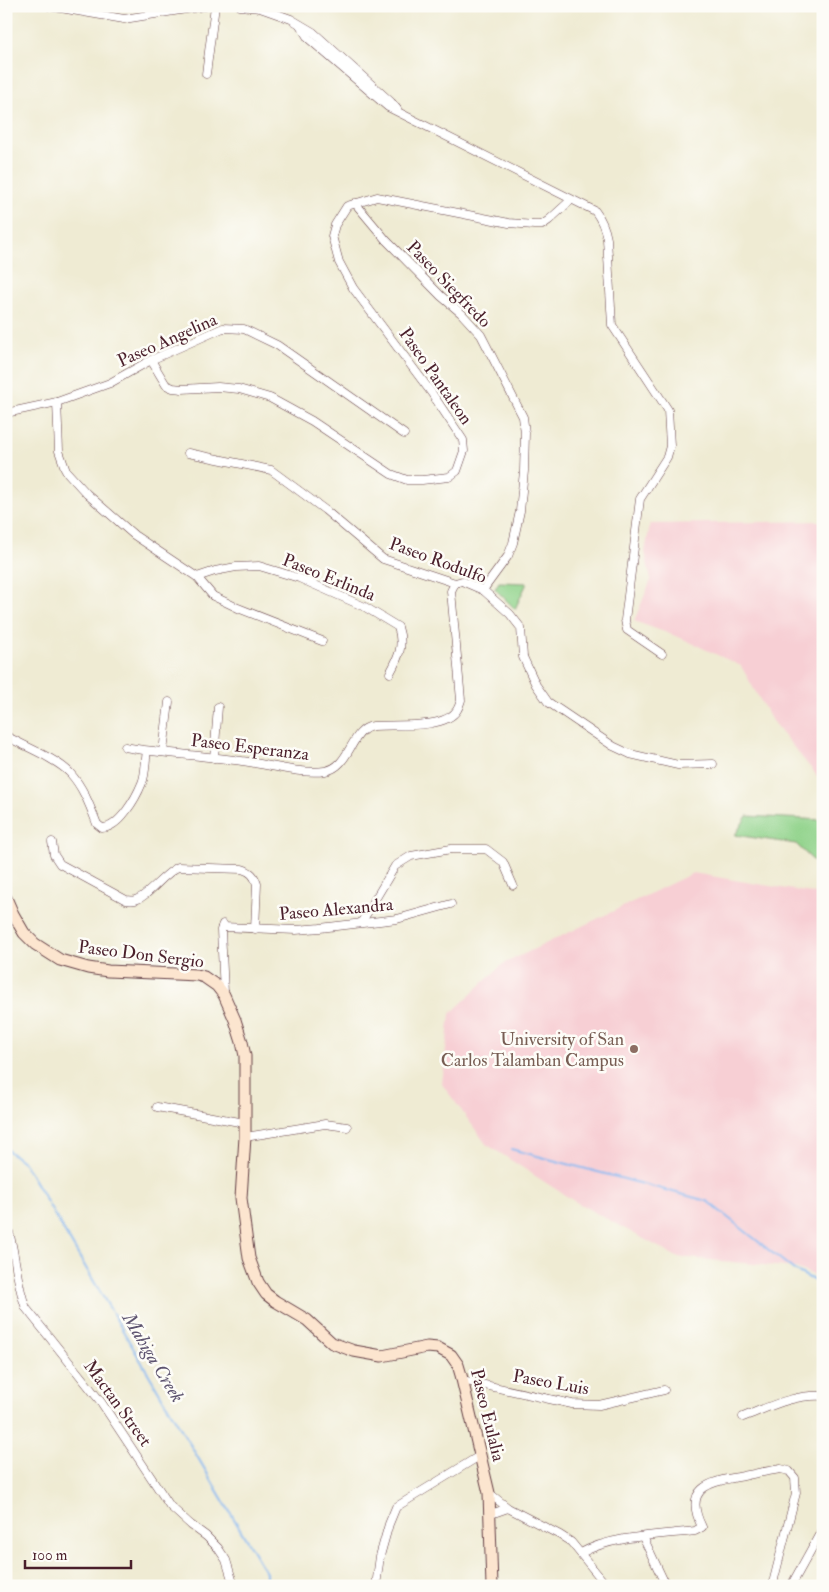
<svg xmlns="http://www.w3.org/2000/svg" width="829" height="1592" viewBox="0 0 829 1592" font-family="'IM FELL Double Pica',serif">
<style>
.built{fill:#f7cfd4}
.green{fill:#91d38b;stroke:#6e795b}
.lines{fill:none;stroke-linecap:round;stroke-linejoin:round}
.stream{stroke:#83b6f0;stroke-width:2}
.street-casing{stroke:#633e44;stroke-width:9}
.secondary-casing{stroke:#633e44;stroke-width:13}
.street{stroke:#fff;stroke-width:8}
.secondary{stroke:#fce5cf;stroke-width:11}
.education-dot{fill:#8d6e63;stroke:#fdfcf7;stroke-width:2}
.labels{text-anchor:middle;stroke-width:5;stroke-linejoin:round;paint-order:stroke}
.street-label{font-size:18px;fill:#4a1f2b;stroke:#fdfcf7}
.education-label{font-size:18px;fill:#785e54;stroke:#fdfcf7;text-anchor:end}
.water-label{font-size:19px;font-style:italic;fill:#5e5470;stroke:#fdfcf7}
</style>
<rect width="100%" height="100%" fill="#fdfcf7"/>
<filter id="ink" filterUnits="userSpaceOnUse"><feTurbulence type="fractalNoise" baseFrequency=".02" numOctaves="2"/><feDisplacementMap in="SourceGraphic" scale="10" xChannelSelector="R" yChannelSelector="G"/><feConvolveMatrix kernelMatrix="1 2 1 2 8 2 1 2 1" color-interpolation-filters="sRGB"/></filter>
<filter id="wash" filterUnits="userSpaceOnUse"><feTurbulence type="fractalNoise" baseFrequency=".0096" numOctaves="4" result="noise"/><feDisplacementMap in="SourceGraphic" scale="20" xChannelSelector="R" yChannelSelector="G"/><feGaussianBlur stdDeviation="1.12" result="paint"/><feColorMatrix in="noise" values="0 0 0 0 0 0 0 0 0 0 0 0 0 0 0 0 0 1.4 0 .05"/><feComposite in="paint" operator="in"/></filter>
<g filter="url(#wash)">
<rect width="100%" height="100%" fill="#efebd3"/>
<!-- built -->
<g class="built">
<polygon points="823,521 823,783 772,721 741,666 681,638 634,621 651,580 645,552 650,524"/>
<polygon points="693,873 823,895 823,1279 796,1268 677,1257 574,1201 486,1144 442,1084 450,1014 503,964"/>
</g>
<!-- green -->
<g class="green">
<polygon points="499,582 527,583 515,609 495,589"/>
<polygon points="747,816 823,820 822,890 817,864 796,844 735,835"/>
</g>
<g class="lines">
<!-- stream -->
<g class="stream">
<polyline points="6,1149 24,1163 266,1573 266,1586"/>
<polyline points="511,1149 707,1201 794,1270 823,1285"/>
</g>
</g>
</g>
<g filter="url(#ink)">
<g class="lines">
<defs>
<g id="street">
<polyline points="49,6 124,19 205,6"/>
<polyline points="240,6 260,8 291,19 313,32 391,102 397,109"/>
<path d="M300 25 308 38 388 107 595 211C602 220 605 228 607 239L612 325 668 410 670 446 667 457 640 499 625 620 627 630 662 654"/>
<polyline points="206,74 215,6"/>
<polyline points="355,203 386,240 441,296 461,313 481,335 523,417 525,433 524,471 520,511 513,543 508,556 483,590"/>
<polyline points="151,360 166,385 173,388 182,389 218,387 239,389 270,398 312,421 391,474 407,480 422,480 449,477 457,471 464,451 463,440 431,392 353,288 339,262 332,236 335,225 347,206 377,197 509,223 534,225 542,225 549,220 571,200"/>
<polyline points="57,402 59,451 66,471 87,494 134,535 197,577 213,596 238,608 322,641"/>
<polyline points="6,413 57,402 110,383 151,360 223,328 244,329 277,345 404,434"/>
<polyline points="188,453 271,470 325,510 383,559 455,583 462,581 483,590 510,614 521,628 523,657 536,685 548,702 613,746 630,754 678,765 713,764"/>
<path d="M197 577 215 571 236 567 259 566 299 578 365 607 398 627C404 645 399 657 390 673"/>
<path d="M6 736C24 746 57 759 70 773 83 787 90 806 97 824L102 828C119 828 136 798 142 783 146 774 145 761 147 751"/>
<path d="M125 747C163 754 203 755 242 761 266 764 302 775 325 771 351 767 350 729 373 726 393 724 445 730 457 710 459 707 460 703 461 700L451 591 455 583"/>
<polyline points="163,752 169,702"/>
<polyline points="214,758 218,707"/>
<path d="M52 842 54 855 60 864 126 900C129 900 132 901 135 900 148 897 163 874 178 867L242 869C251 872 254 875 257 884L255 929"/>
<polyline points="361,923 395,866 411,856 451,849 486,849 503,862 513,885"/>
<polyline points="223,924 221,930 224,993"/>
<polyline points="222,927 296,930 320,928 397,919 451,904"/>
<polyline points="157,1107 245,1123"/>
<polyline points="245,1137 325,1124 347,1127"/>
<path d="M6 1222C16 1250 15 1280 26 1308L101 1402 170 1506 191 1525 206 1536 218 1548 226 1560 234 1586"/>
<polyline points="462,1380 572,1404 599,1405 664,1390"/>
<path d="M743 1417C769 1407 794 1394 823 1396"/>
<polyline points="489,1493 508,1508 560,1535 571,1542 607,1586"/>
<polyline points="491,1514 508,1508"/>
<polyline points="643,1537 666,1586"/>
<path d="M581 1553C611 1536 660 1535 695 1531L702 1527C683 1489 708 1482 738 1477 753 1474 767 1471 781 1469L789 1471 795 1478 796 1493 774 1579V1586"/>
<polyline points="376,1586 380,1556 389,1524 396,1507 481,1455"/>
<polyline points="791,1586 823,1528"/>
</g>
<polyline id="secondary" points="6,898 13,914 24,933 35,944 60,960 88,968 108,971 197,975 204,977 217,986 224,995 235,1020 242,1042 245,1056 245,1137 241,1198 249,1258 258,1282 266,1294 275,1301 307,1320 332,1343 354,1351 382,1356 427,1347 438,1348 451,1355 458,1365 461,1375 489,1493 492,1586"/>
</defs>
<!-- street casing -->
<use href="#street" class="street-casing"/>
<!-- secondary casing -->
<use href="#secondary" class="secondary-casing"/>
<!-- street -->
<use href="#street" class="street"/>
<!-- secondary -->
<use href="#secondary" class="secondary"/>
</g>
</g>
<!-- markers -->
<circle class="education-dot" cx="634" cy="1049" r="5"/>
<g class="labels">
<!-- street labels -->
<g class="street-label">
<text transform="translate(449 284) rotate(46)" y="6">Paseo Siegfredo</text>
<text transform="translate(167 340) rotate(-24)" y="6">Paseo Angelina</text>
<text transform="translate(436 376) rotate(55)" y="6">Paseo Pantaleon</text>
<text transform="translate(438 560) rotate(20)" y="6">Paseo Rodulfo</text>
<text transform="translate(329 577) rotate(22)" y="6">Paseo Erlinda</text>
<text transform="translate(250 747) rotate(7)" y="6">Paseo Esperanza</text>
<text transform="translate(336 909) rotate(-5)" y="6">Paseo Alexandra</text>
<text transform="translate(141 954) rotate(7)" y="6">Paseo Don Sergio</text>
<text transform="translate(551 1382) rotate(10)" y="6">Paseo Luis</text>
<text transform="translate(118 1403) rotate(54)" y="6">Mactan Street</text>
<text transform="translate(488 1415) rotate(76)" y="6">Paseo Eulalia</text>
</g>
<!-- education labels -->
<g class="education-label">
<text x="624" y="1045">University of San<tspan x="624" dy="21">Carlos Talamban Campus</tspan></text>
</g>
<!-- water labels -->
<g class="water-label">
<text transform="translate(154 1357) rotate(59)" y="7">Mahiga Creek</text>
</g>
</g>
<!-- margin -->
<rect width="829" height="1592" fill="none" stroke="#fdfcf7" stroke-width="25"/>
<!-- scale -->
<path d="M25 1560v8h106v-8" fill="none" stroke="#4a1f2b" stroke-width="2.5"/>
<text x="32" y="1560" font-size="15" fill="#4a1f2b" stroke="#fdfcf7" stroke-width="4" paint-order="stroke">100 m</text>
</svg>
